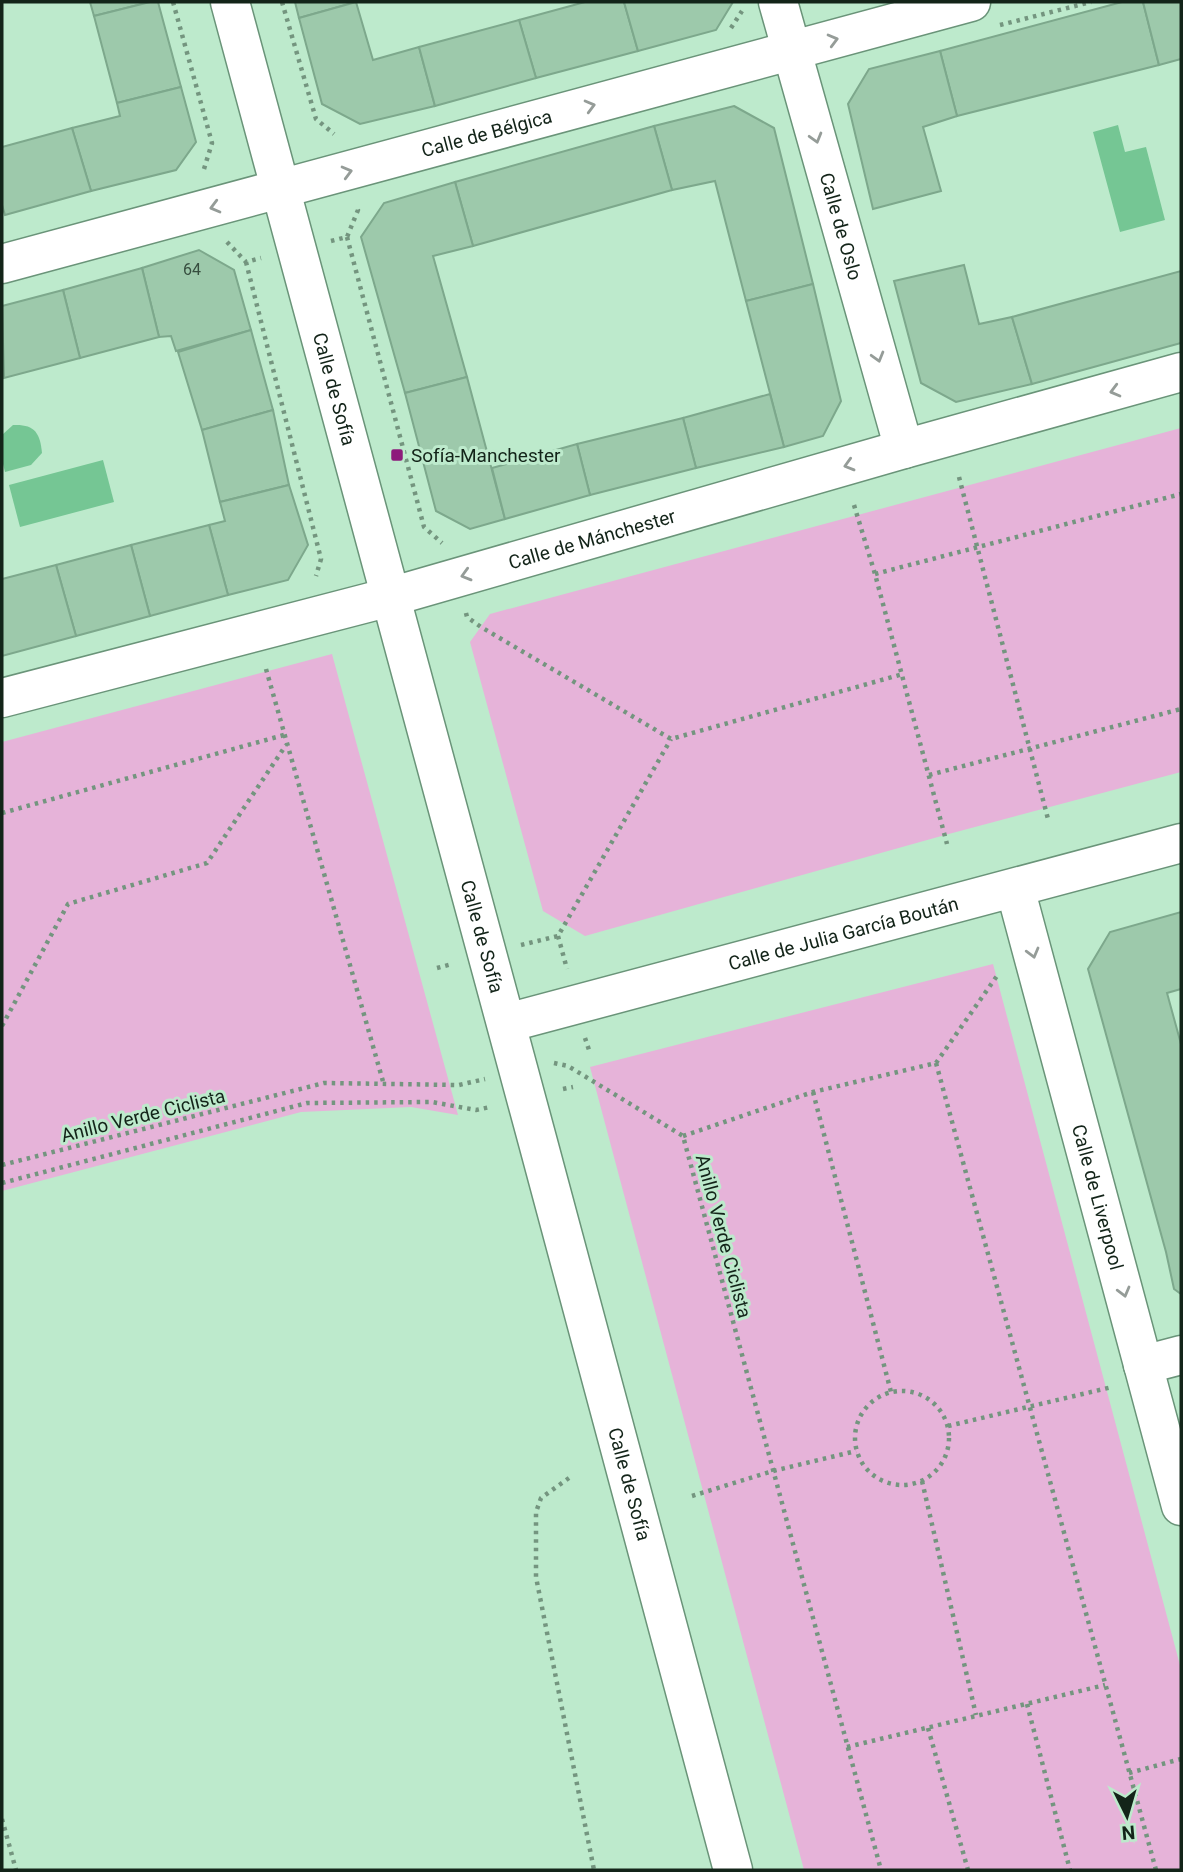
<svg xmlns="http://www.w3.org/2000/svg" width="1183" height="1872" viewBox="0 0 1183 1872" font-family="Roboto,sans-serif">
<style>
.green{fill:#e6b3d9}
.water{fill:#75c694}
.building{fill:#9dc9ab;stroke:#7da88c;stroke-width:2}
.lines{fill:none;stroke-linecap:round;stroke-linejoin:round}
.minor-casing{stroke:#6a9479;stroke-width:41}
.path{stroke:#74957f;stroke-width:4.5;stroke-dasharray:3.5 5;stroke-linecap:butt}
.minor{stroke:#fff;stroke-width:38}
.oneway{stroke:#959c98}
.poi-dot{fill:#8d1a7b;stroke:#bdeacc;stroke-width:2.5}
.labels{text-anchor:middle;stroke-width:6;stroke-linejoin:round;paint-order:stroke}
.number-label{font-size:16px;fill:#364d3e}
.street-label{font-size:19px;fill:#132419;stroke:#bdeacc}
.poi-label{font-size:19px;fill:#132419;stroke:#bdeacc;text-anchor:start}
</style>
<rect width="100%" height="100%" fill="#bdeacc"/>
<!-- green -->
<g class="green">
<polygon points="1181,428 1181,772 945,835 585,936 543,911 470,642 490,614"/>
<polygon points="332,654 458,1115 411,1107 301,1112 2,1191 2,742"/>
<polygon points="993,964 1181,1669 1181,1870 804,1870 590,1067"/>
</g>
<!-- water -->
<g class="water">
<polygon points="1118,125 1125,152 1146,147 1165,220 1120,232 1093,132"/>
<path d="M13 425C34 424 40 432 42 453L31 465 5 472 2 460V435Z"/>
<polygon points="103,460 114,502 20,527 9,485"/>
</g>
<!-- building -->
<g class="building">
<polygon points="90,2 150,2 94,16"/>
<polygon points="150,2 158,2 181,87 117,103 94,16"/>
<polygon points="295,2 356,2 299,18"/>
<polygon points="356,2 373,60 419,47 435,106 360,124 322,104 299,18"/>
<polygon points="585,2 624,2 638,51 536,78 519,20"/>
<polygon points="624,2 733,2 716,30 638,51"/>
<polygon points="1122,2 1143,2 1159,65 957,116 940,51"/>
<polygon points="1143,2 1181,2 1181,59 1159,65"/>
<polygon points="519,20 536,78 435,106 419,47"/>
<polygon points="940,51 957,116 923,127 941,191 873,209 848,104 869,69"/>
<polygon points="181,87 196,142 176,170 91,191 72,128 120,116 117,103"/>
<polygon points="734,106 774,128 813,284 746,301 715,181 672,190 654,126"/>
<polygon points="654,126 672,190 473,246 455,182"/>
<polygon points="72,128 91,191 5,215 2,205 2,147"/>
<polygon points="455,182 473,246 433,256 467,377 405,393 361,237 384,203"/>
<polygon points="199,250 234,270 251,330 176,351 171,336 159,337 142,268"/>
<polygon points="964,265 979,324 1012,317 1032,384 956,402 921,383 894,281"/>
<polygon points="142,268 159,337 80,358 63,290"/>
<polygon points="1181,271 1181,343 1032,384 1012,317"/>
<polygon points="813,284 841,401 823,436 784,447 746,301"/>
<polygon points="63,290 80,358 4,378 2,306"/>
<polygon points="251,330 273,410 202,430 178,352"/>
<polygon points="467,377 505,519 470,529 436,511 405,393"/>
<polygon points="770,394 784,447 696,468 683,418"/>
<polygon points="273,410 289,485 220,502 202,430"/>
<polygon points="683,418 696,468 590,495 577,444"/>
<polygon points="577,444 590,495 505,519 492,468"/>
<polygon points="289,485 308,545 288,580 228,595 209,525 225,521 220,502"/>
<polygon points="209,525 228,595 150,616 131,545"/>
<polygon points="131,545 150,616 76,636 56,565"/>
<polygon points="56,565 76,636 2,656 2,579"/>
<polygon points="1181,912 1181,989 1167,993 1181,1044 1181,1294 1174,1289 1166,1252 1088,969 1110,932"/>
</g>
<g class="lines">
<defs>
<g id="minor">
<path id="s1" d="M230 2C398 624 567 1247 733 1870"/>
<path id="s2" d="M778 2 904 449"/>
<path id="s3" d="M2 264 971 2"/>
<path id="s4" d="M2 698 390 597 904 449 1181 372"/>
<path id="s5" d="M1015 888 1181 1506"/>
<path id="s6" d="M507 1023 1181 843"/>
<polyline points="1143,1365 1181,1355"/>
</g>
</defs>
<!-- minor casing -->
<use href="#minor" class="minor-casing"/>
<!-- path -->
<g class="path">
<polyline points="173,2 212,143 204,169"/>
<polyline points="282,2 316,119 334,134"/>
<polyline points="1000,25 1091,2"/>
<polyline points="731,28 742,11"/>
<polyline points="347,237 424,527 442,543"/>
<polyline points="331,241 347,237 358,210 356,205"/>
<polyline points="227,242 246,262 261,258"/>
<polyline points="246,262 321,559 316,576"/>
<polyline points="959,477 1048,819"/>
<polyline points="854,505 875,574 947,844"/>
<polyline points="875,574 1181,494"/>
<polyline points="466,613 467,617 481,627 671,739 903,674"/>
<polyline points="266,669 384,1085"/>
<polyline points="929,775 1181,709"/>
<polyline points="2,813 284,735"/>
<polyline points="558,936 567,969"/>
<polyline points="521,945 558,936 671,739"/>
<polyline points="437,968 452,964"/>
<polyline points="2,1026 68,904 207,863 286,745"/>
<polyline points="585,1038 589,1050"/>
<polyline points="554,1063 568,1066 683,1136 881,1870"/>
<polyline points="936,1063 1156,1870"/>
<polyline points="563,1089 573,1087"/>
<polyline points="813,1092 891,1392"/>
<polyline points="683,1136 813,1092 936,1063 999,973"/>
<polyline points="2,1165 324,1083 459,1085 485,1079"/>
<polyline points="2,1183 307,1103 432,1102 476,1110 490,1107"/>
<circle cx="902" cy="1438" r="47"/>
<polyline points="948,1426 1112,1387"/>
<polyline points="569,1478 541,1498 536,1512 536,1577 594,1870"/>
<polyline points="922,1481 976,1715"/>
<polyline points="692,1496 773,1471 856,1451"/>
<polyline points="1027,1704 1070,1870"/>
<polyline points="928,1728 968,1870"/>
<polyline points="847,1747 1105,1685"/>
<polyline points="1129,1773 1181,1759"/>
<polyline points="2,1819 16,1870"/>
</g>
<!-- minor -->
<use href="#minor" class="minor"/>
</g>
<!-- one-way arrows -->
<defs><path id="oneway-chevron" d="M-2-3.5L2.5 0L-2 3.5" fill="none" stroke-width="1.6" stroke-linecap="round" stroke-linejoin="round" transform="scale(1.75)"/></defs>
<g class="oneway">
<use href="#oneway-chevron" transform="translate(833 40) rotate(-15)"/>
<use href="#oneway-chevron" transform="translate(590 106) rotate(-15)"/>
<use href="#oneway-chevron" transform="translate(816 138) rotate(74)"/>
<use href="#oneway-chevron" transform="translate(347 172) rotate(-15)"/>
<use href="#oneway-chevron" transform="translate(215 207) rotate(165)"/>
<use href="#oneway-chevron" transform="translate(878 357) rotate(74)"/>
<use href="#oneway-chevron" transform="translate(1115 391) rotate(165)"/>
<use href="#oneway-chevron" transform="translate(849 465) rotate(164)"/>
<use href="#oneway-chevron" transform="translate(466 575) rotate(164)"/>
<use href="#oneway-chevron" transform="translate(1033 953) rotate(75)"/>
<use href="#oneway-chevron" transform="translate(1124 1292) rotate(75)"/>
</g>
<!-- markers -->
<rect class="poi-dot" x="390" y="448" width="14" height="14" rx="3.5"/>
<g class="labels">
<!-- number labels -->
<g class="number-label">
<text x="192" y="275">64</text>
</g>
<!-- street labels -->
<g class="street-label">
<text dy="7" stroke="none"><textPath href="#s3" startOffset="502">Calle de Bélgica</textPath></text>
<text dy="7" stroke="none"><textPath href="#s2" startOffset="233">Calle de Oslo</textPath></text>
<text dy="7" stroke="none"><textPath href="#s1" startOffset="401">Calle de Sofía</textPath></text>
<text dy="7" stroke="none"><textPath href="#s4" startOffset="611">Calle de Mánchester</textPath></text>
<text dy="7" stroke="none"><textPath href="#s6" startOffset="348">Calle de Julia García Boután</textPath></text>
<text dy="7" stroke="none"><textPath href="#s1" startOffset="968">Calle de Sofía</textPath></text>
<text transform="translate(143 1115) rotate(-14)" y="7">Anillo Verde Ciclista</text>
<text dy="7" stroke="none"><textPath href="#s5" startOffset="320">Calle de Liverpool</textPath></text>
<text transform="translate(724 1236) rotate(75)" y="7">Anillo Verde Ciclista</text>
<text dy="7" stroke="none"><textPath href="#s1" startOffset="1535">Calle de Sofía</textPath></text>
</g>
<!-- poi labels -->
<g class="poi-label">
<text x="411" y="462">Sofía-Manchester</text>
</g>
</g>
<!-- border -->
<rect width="1183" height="1872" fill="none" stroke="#132419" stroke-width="7"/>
<!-- north arrow -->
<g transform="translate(1127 1816) rotate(175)" stroke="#bdeacc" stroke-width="5" paint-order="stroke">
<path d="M0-5L12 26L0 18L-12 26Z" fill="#132419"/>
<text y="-10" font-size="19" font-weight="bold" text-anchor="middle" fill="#132419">N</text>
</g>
</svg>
